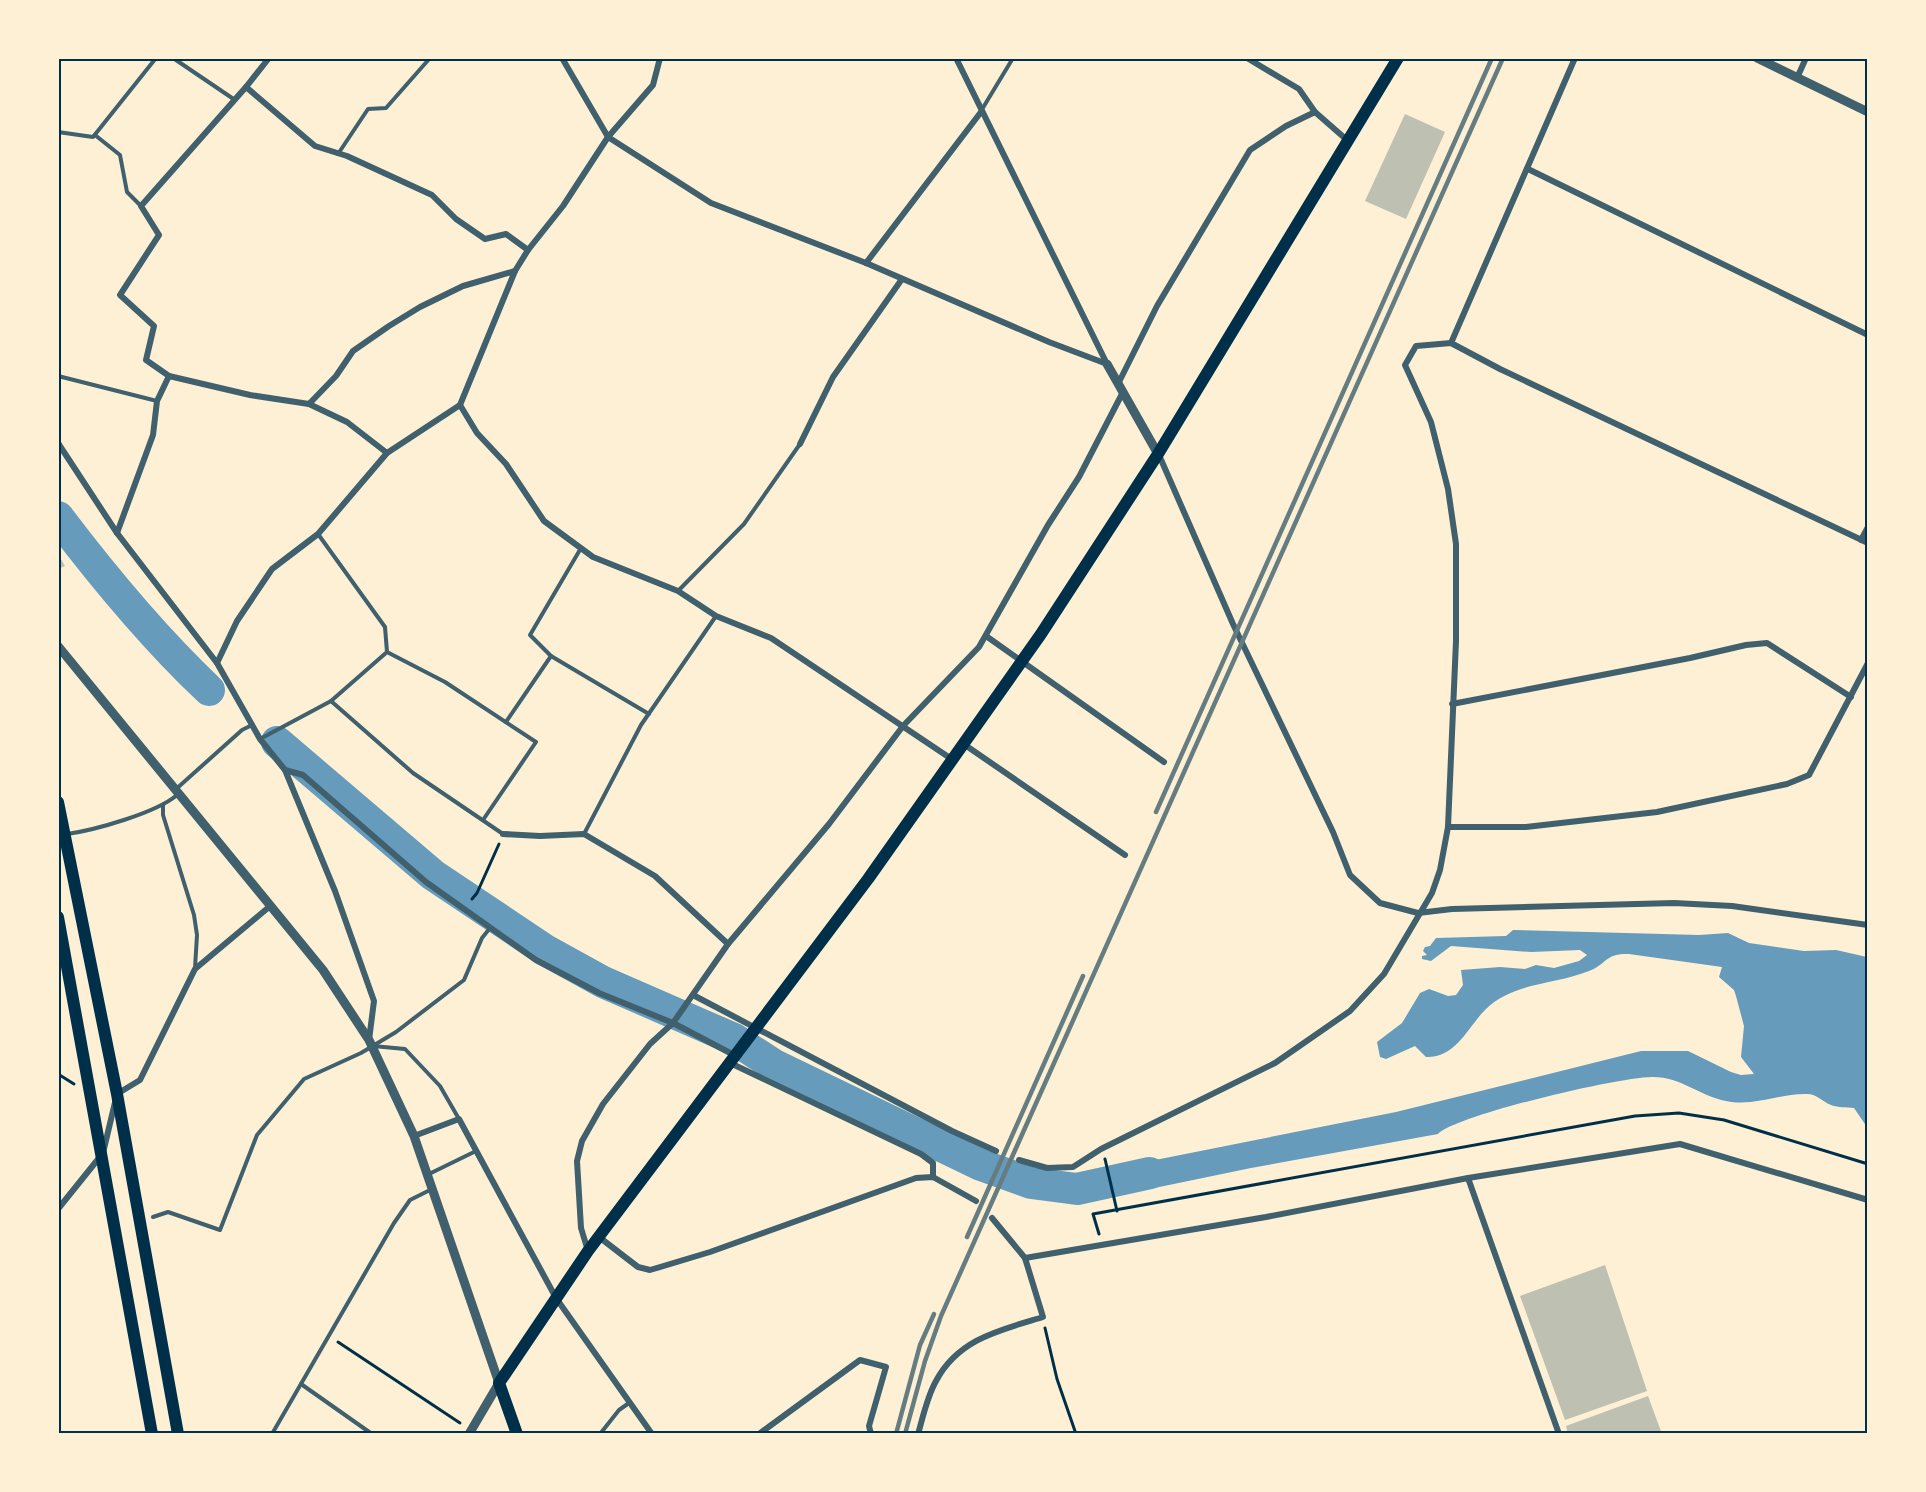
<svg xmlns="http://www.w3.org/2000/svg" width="1926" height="1492" viewBox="0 0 1926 1492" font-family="'Work Sans',sans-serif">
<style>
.water{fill:#669bbc}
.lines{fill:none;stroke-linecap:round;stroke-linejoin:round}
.river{stroke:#669bbc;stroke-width:32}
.building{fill:#bec0b2}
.path{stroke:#003049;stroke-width:3}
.service{stroke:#3f606c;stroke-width:4}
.minor{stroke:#3f606c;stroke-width:6}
.tertiary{stroke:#3f606c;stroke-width:9}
.primary{stroke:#003049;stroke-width:12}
.trunk{stroke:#003049;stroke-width:12}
.rail{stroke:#657d81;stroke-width:4.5}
.neatline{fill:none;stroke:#003049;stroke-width:2}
</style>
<rect width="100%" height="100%" fill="#fdf0d5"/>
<!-- water -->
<path class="water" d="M1513 930 1699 935 1728 933 1749 943 1804 951 1836 950 1867 957V1127L1854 1108C1846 1107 1839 1108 1831 1105 1823 1102 1817 1094 1807 1094 1780 1093 1754 1107 1726 1101 1700 1096 1681 1077 1653 1077 1623 1076 1456 1115 1438 1134L1251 1168 1111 1197 1105 1170 1396 1112 1641 1051H1688L1731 1072 1741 1075 1754 1074 1741 1057 1744 1026 1736 996 1734 990 1719 977 1722 967 1629 954C1605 953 1607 964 1589 971 1554 985 1513 982 1485 1010 1468 1027 1456 1058 1426 1057L1415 1046 1386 1059 1380 1057 1377 1042 1402 1023 1420 993 1429 989 1448 996 1456 995 1463 985 1461 970 1500 967 1525 969 1536 965 1554 968 1579 961 1587 955 1580 950 1531 952 1451 946 1431 961 1422 959V956L1427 955 1423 951 1425 947 1430 946 1436 938 1506 936Z"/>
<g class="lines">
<!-- river -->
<g class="river">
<path d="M58 517C105 579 153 637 209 690"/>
<polyline points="277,742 433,875 545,950 603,982 734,1039 774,1065 981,1165 1031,1183 1077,1189 1150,1173"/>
</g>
</g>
<!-- building -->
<g class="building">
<polygon points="1405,114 1445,132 1406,219 1365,201"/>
<polygon points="58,554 65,566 58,569"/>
<polygon points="1605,1265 1647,1391 1565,1420 1520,1296"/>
<polygon points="1648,1396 1662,1434 1568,1434 1566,1426"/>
</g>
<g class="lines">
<!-- path -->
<g class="path">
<polyline points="472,899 477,893 499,844"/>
<polyline points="58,1074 74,1084"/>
<polyline points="1105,1159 1117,1211"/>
<polyline points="1099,1234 1093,1214 1635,1116 1679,1113 1724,1120 1868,1164"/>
<polyline points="1045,1328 1057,1379 1076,1434"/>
<polyline points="338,1342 460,1423"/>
</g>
<!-- service -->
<g class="service">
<polyline points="173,58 235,100"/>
<polyline points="981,111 1013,58"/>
<polyline points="58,132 93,137 156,58"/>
<polyline points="95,135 120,155 127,192 141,206"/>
<polyline points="338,154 368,109 386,108 430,58"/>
<polyline points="58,376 157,401"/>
<polyline points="318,534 385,627 387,652 331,701 413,773 503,834"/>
<polyline points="581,548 530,635 551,656 649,714"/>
<polyline points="678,591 744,524 800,444"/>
<polyline points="387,652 445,682 536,742 483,820"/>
<polyline points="506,722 551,656"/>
<polyline points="260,739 331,701"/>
<polyline points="175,790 242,730 252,725"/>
<polyline points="163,805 163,815 194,915 197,935 195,968"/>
<path d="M67 834C95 830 156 813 177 795"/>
<polyline points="584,834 641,725 716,616"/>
<polyline points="373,1046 405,1049 440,1086 459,1119"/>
<polyline points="429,1174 476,1151"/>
<polyline points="153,1217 168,1212 220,1230 257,1135 304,1079 361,1053 396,1032 464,980 482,938 490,928"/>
<polyline points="301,1384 372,1434"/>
<polyline points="272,1434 394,1223 410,1200 432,1189"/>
<polyline points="600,1434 619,1410 629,1403"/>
</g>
<!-- minor -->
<g class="minor">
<polyline points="269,58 246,87 315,146 347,156 432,195 456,219 485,239 506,234 528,250"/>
<polyline points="562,58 608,137 711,203 866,263 1049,342 1107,364"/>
<polyline points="956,58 1107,364"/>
<polyline points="1247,58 1299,89 1315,112 1347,140"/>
<polyline points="1797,78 1806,58"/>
<polyline points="1528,169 1868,335"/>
<polyline points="866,263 981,112"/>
<polyline points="1451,343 1575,58"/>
<polyline points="169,376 146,360 154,326 120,295 159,235 141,206 246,87"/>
<polyline points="1118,384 1157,306 1250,150 1286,126 1315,112"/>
<polyline points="309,404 347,422 387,453"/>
<polyline points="460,405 477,433 506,464 544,521 593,557 678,591 716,616 771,638 953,760"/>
<polyline points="58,443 117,533 217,663 260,739 285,770 335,891 374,1001 369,1040"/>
<polyline points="800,444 833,377 902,279"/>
<polyline points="1159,455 1233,624 1333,832 1350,875 1380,903 1418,913 1452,909 1674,903 1732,906 1868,925"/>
<polyline points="117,533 153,435 157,401 169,376 250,395 309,404 336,376 353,351 389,326 420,307 463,286 515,271"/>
<polyline points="1861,540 1868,527"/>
<polyline points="986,636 1164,762"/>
<polyline points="217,663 237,621 272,569 318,534 387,453 460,405 515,271 528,250 563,206 608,137 653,85 660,58"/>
<polyline points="1452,704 1690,658 1746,645 1767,643 1851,697"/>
<polyline points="965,745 1125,855"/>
<polyline points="285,770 303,775 426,882 536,960 599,993 673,1023 734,1055"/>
<polyline points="1448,827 1526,827 1657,812 1787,784 1809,775 1868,663"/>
<polyline points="503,834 540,836 584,834 655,876 728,944"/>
<polyline points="693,995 952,1131 996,1151"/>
<polyline points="728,1062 921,1154 933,1163 933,1177"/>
<polyline points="414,1136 459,1119 556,1298 652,1434"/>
<polyline points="1019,1160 1047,1168 1073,1167 1101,1149 1275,1063 1350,1011 1384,974 1432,893 1440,870 1448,827 1456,641 1456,544 1448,489 1431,422 1405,365 1416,346 1451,343 1500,369 1868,543"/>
<polyline points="1468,1178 1559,1434"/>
<polyline points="58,1209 103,1153 117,1094 140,1080 195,969 269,907"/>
<polyline points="599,1237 638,1267 650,1270 710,1252 916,1178 933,1177 976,1201"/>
<polyline points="588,1251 581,1228 577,1161 582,1141 603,1104 650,1044 673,1023 728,944 829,824 903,726 979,647 1048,525 1079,477 1123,392"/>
<polyline points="1025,1258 1266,1217 1468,1178 1680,1144 1868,1200"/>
<polyline points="759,1434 860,1360 886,1367 869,1426 871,1434"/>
<path d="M918 1434C923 1417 927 1397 936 1381 958 1339 1000 1330 1043 1317L1025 1258 992 1218"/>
</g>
<!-- tertiary -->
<g class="tertiary">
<polyline points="1757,58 1868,112"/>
<polyline points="1107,364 1158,454"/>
<polyline points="58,646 323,970 369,1040 414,1136 499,1383 469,1434"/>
</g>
<!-- primary -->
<g class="primary">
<polyline points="58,802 117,1094 178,1434"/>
<polyline points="58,917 152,1434"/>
</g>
<!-- trunk -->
<polyline class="trunk" points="517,1434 499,1383 588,1251 868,879 1041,634 1158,454 1398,58"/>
<!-- rail -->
<g class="rail">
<polyline points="1156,812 1492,58"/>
<polyline points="967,1237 1083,976"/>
<polyline points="896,1434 920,1345 934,1314"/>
<polyline points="905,1434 925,1361 941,1316 1503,58"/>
</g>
</g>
<!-- border -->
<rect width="1926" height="1492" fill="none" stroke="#fdf0d5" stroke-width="120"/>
<rect x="60" y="60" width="1806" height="1372" class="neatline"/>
</svg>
